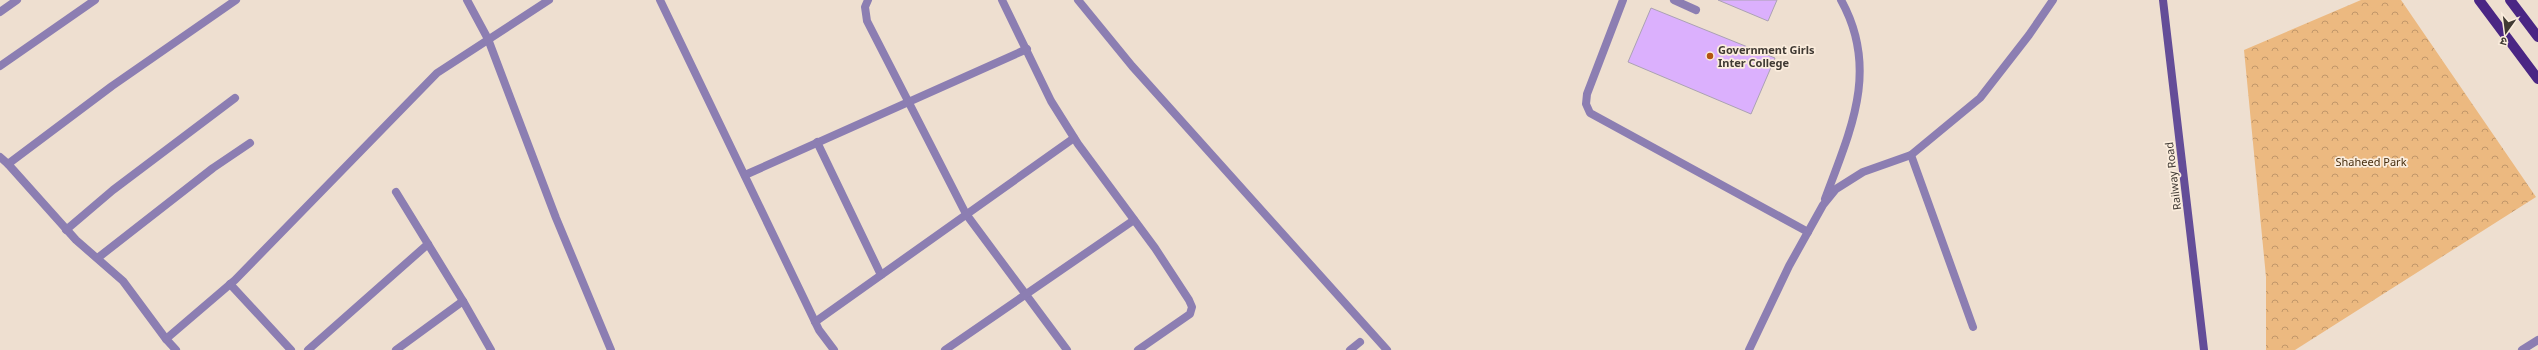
<svg xmlns="http://www.w3.org/2000/svg" width="2538" height="350" viewBox="0 0 2538 350" font-family="'Noto Sans','Noto Sans Devanagari',sans-serif">
<style>
.park{fill:url(#park-crowns)}
.building{fill:#dbb0fd;stroke:#aba2b3}
.lines{fill:none;stroke-linecap:round;stroke-linejoin:round}
.lane{stroke:#8c7eb2;stroke-width:8}
.street{stroke:#8c7eb2;stroke-width:8}
.secondary{stroke:#644d98;stroke-width:8}
.primary{stroke:#4a2684;stroke-width:10}
.poi-dot{fill:#b45411;stroke:#fbeddd;stroke-width:1.5}
.labels{text-anchor:middle;stroke-width:3.5;stroke-linejoin:round;paint-order:stroke}
.poi-label{font-size:11px;font-weight:bold;fill:#403a34;stroke:#fbeddd;text-anchor:start}
.park-label{font-size:11px;fill:#472e0f;stroke:#fbeddd}
.street-label{font-size:11px;fill:#403a34;stroke:#fbeddd}
</style>
<defs>
<pattern id="park-crowns" width="20" height="18" patternUnits="userSpaceOnUse"><rect width="20" height="18" fill="#ecb980"/><path d="M2 6a3 3 0 1 1 6 0M12 15a3 3 0 1 1 6 0" fill="none" stroke="#c1976a"/></pattern>
</defs>
<rect width="100%" height="100%" fill="#eedfd0"/>
<!-- park -->
<polygon class="park" points="2361,0 2401,0 2536,197 2295,350 2266,350 2266,277 2244,50"/>
<!-- building -->
<g class="building">
<polygon points="1718,0 1777,0 1768,21"/>
<polygon points="1651,8 1775,58 1751,114 1628,62"/>
</g>
<g class="lines">
<!-- lane -->
<g class="lane">
<polyline points="1623,0 1587,94 1586,104 1590,113 1808,232"/>
<polyline points="1674,0 1696,10"/>
</g>
<!-- street -->
<g class="street">
<polyline points="467,0 488,39 556,218 611,350"/>
<polyline points="660,0 819,330 834,350"/>
<polyline points="868,0 865,7 867,21 966,214 1067,350"/>
<polyline points="1002,0 1051,101 1078,144 1155,248 1189,300 1192,307 1190,314 1138,350"/>
<polyline points="1078,0 1132,66 1387,350"/>
<polyline points="0,12 17,0"/>
<polyline points="0,66 95,0"/>
<polyline points="817,142 881,275"/>
<polyline points="1911,155 1973,327"/>
<polyline points="0,157 8,164"/>
<polyline points="745,175 1027,49"/>
<polyline points="396,192 463,301"/>
<path d="M1825 199C1850 131 1880 70 1841 0"/>
<polyline points="66,230 113,190 235,98"/>
<polyline points="99,257 213,168 250,143"/>
<polyline points="230,284 291,350"/>
<polyline points="815,322 1074,138"/>
<polyline points="166,339 123,281 76,240 8,164 112,86 236,0"/>
<polyline points="176,350 166,339 235,280 437,73 549,0"/>
<polyline points="308,350 428,244"/>
<polyline points="396,350 463,301 491,350"/>
<polyline points="945,350 1134,220"/>
<polyline points="1350,350 1360,342"/>
<polyline points="1749,350 1789,266 1823,205 1836,189 1863,172 1911,155 1980,98 2029,35 2053,0"/>
<polyline points="2522,350 2538,340"/>
</g>
<!-- secondary -->
<polyline class="secondary" points="2163,0 2204,350"/>
<!-- primary -->
<g class="primary">
<polyline points="2479,0 2538,79"/>
<polyline points="2510,0 2538,37"/>
</g>
</g>
<!-- markers -->
<circle class="poi-dot" cx="1710" cy="56" r="4"/>
<g class="labels">
<!-- poi labels -->
<g class="poi-label">
<text x="1718" y="54">Government Girls<tspan x="1718" dy="13">Inter College</tspan></text>
</g>
<!-- park labels -->
<g class="park-label">
<text x="2371" y="166">Shaheed Park</text>
</g>
<!-- street labels -->
<g class="street-label">
<text transform="translate(2173 176) rotate(-97)" y="4">Railway Road</text>
</g>
</g>
<!-- north arrow -->
<g transform="translate(2506 32) rotate(194)" stroke="#fbeddd" stroke-width="3" paint-order="stroke">
<path d="M0-3L7 15L0 10L-7 15Z" fill="#403a34"/>
<text y="-6" font-size="11" font-weight="bold" text-anchor="middle" fill="#403a34">उ</text>
</g>
</svg>
